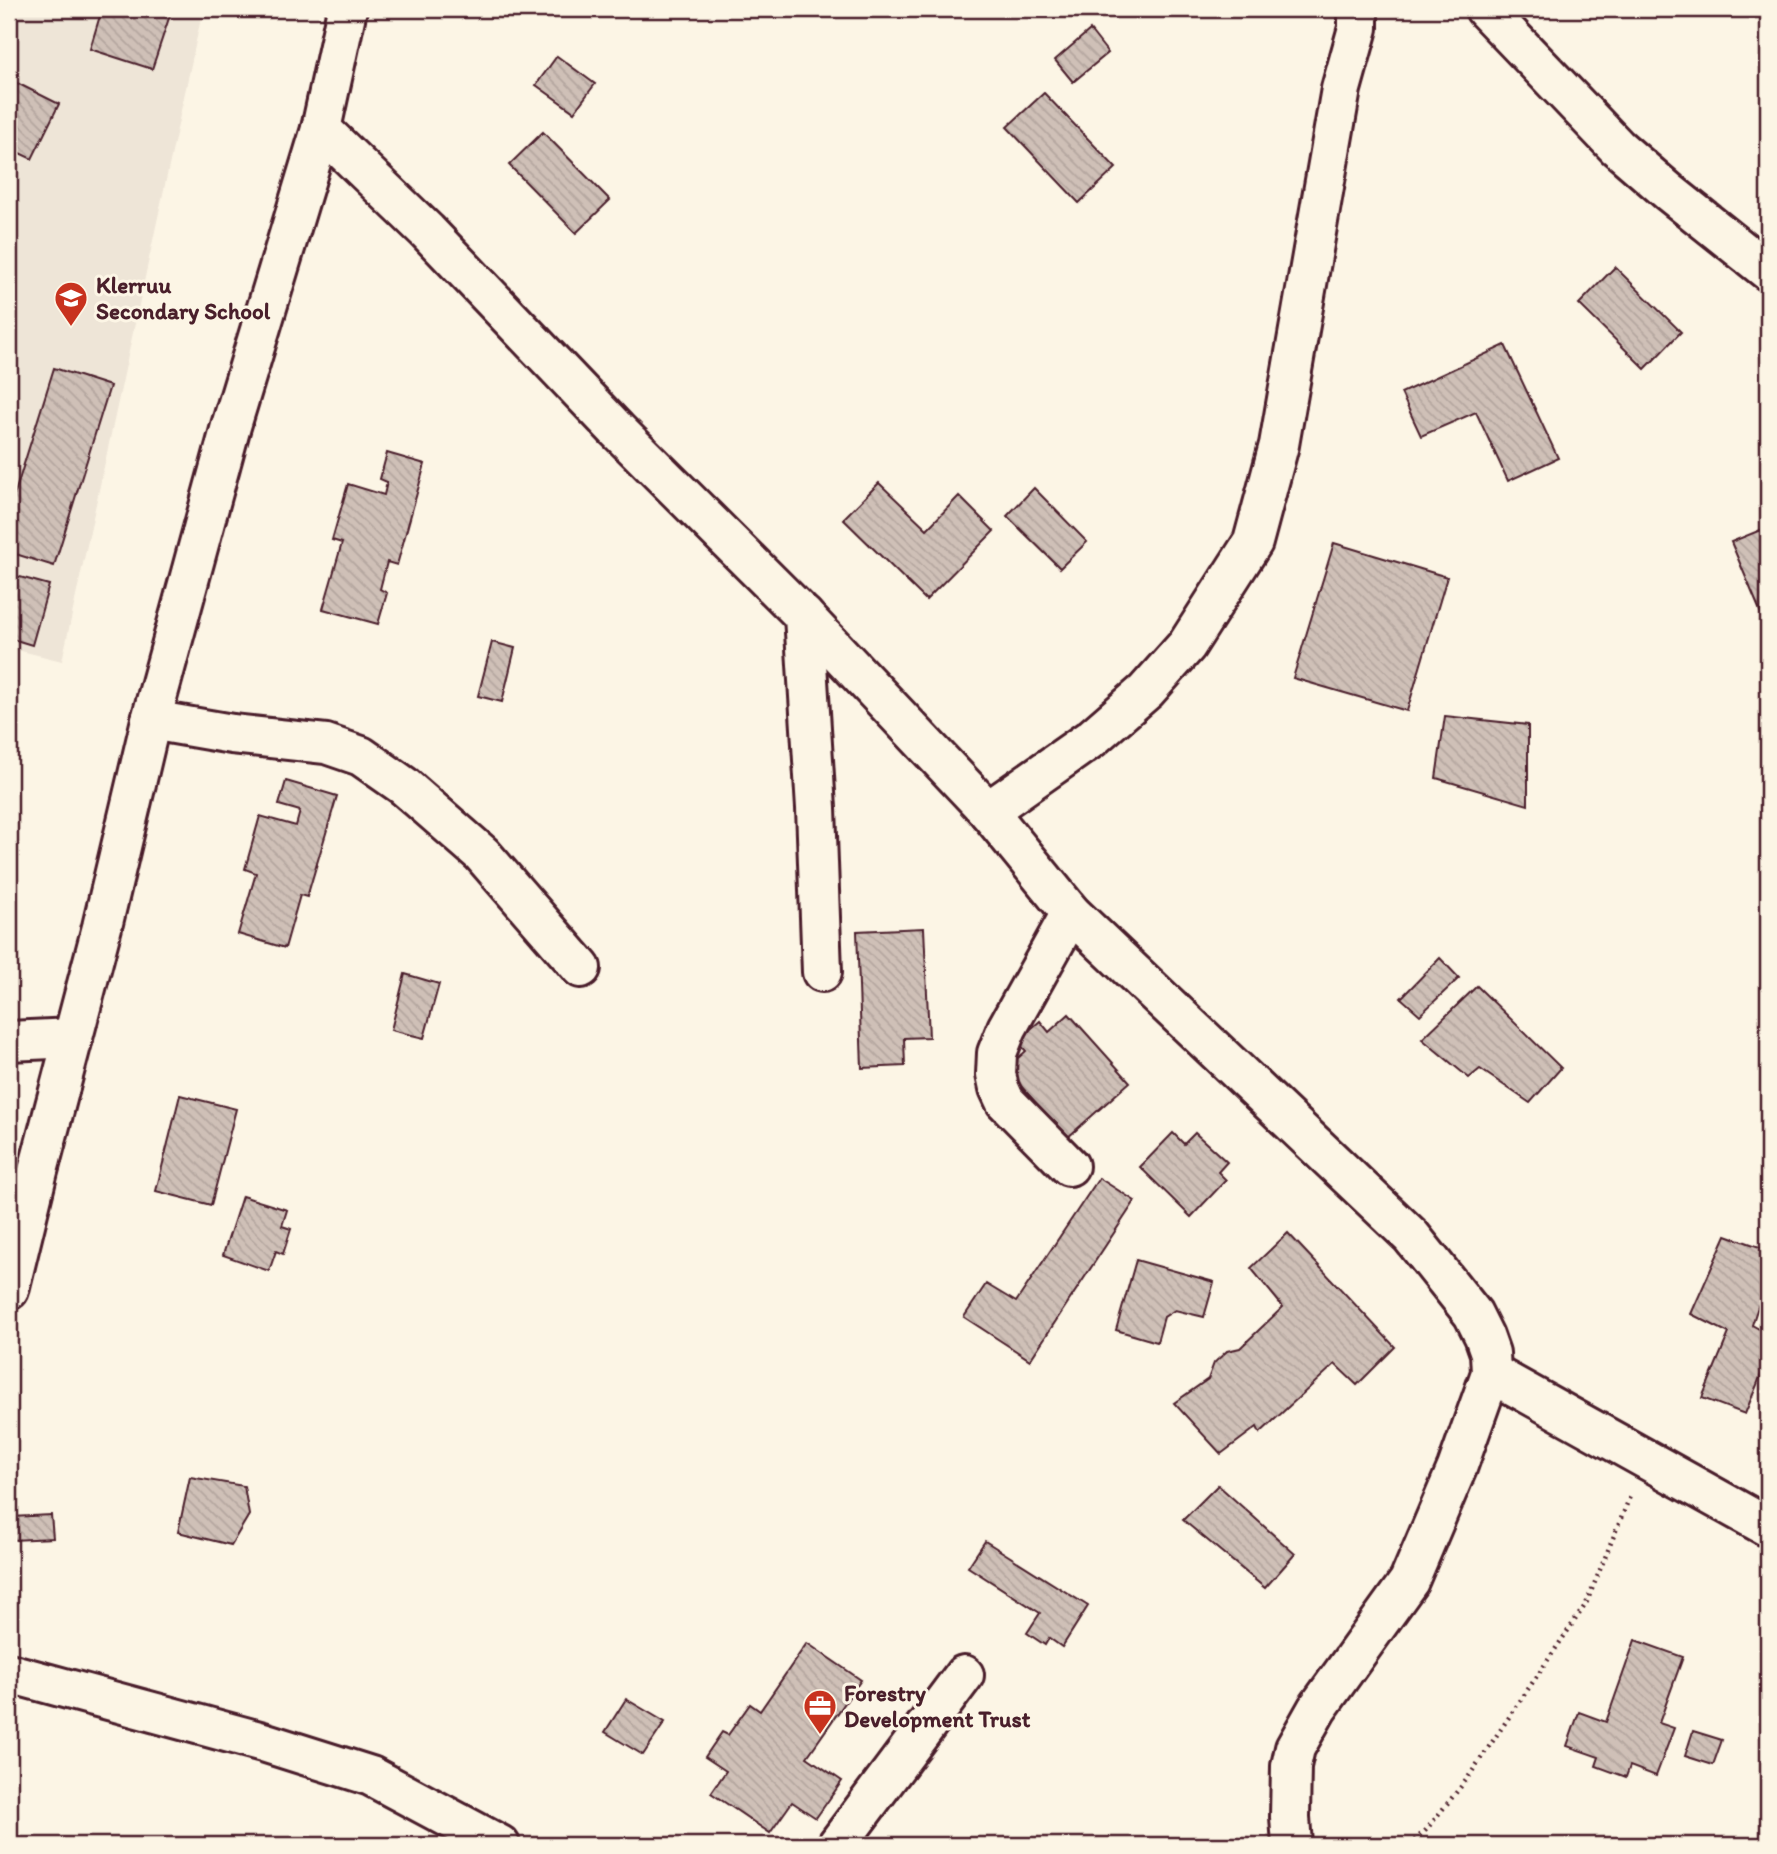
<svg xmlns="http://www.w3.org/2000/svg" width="1777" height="1854" viewBox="0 0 1777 1854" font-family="Itim,sans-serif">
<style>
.built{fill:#eee5d7}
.building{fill:url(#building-back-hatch);stroke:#4a1f2b;stroke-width:2}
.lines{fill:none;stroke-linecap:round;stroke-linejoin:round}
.minor-casing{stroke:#4a1f2b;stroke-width:44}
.path{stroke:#4a1f2b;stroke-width:4.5;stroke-dasharray:2 5;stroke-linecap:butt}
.minor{stroke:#fcf5e5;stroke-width:38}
.labels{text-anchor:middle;stroke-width:6;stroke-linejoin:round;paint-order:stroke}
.poi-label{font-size:23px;font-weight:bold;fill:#4a1f2b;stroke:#fcf5e5;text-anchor:start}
</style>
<defs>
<pattern id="building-back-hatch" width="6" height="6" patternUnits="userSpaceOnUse" patternTransform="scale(1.75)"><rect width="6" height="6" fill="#cfc0b7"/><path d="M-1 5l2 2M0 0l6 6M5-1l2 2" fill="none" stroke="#b3a59e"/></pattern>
</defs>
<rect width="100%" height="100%" fill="#fcf5e5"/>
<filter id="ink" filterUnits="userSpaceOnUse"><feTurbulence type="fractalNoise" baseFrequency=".0143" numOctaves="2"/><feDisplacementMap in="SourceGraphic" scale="14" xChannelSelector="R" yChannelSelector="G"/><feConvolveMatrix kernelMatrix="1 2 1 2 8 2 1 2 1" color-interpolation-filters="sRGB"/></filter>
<g filter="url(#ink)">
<!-- built -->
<polygon class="built" points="9,9 203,9 62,661 9,648"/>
<!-- building -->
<g class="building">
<polygon points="102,9 172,9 152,69 90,49"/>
<polygon points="1090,30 1108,53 1073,82 1055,60"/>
<polygon points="557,56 595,84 574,112 536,85"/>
<polygon points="9,79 59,104 32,159 9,148"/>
<polygon points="1044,93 1116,168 1079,203 1007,127"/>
<polygon points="543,132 610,200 576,233 509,165"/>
<polygon points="1615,267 1681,332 1645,369 1579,304"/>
<polygon points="1505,345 1558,458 1508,481 1476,412 1421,436 1401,393"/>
<polygon points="54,368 110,386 54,566 9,552 9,512"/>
<polygon points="387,453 425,464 397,565 387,562 380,589 387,593 378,624 323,609 342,543 332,540 348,484 384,495 387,482 380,479"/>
<polygon points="879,483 927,529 959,496 994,531 926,600 843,519"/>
<polygon points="1034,488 1087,542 1060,568 1007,516"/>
<polygon points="1768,527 1768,630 1731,542"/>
<polygon points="1334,543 1447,577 1407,711 1293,678"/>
<polygon points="9,574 49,585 32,645 9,638"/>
<polygon points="492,642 515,648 502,702 478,696"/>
<polygon points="1445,716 1528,725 1528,805 1436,778"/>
<polygon points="286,781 337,796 307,897 300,895 285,948 238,934 256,873 245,869 260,816 296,826 300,811 279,805"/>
<polygon points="924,928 929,1037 904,1038 905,1066 862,1068 857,931"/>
<polygon points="1440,958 1459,978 1420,1015 1401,998"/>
<polygon points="405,974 439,984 424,1038 391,1030"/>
<polygon points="1477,986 1561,1068 1530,1103 1480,1069 1469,1078 1422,1039"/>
<polygon points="1069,1014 1130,1082 1067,1138 1006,1069 1026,1051 1017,1041 1040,1021 1049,1032"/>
<polygon points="180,1095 236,1109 211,1205 156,1191"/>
<polygon points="1173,1133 1184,1144 1195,1133 1227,1162 1218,1172 1226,1180 1191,1217 1140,1167"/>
<polygon points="1099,1178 1135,1201 1030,1360 964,1317 986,1284 1016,1302"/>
<polygon points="242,1196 287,1210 282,1226 291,1229 283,1254 276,1251 269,1271 223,1255"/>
<polygon points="1288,1233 1395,1347 1357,1385 1335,1364 1260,1433 1257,1427 1221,1454 1174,1403 1208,1379 1214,1363 1227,1351 1240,1348 1283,1307 1251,1268"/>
<polygon points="1726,1235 1768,1250 1768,1276 1752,1325 1768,1334 1768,1358 1745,1414 1702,1398 1729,1333 1691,1314"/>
<polygon points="1136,1260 1214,1282 1204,1317 1175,1310 1164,1317 1157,1342 1116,1330"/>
<polygon points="190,1477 244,1486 249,1515 231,1545 178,1532"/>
<polygon points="1218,1485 1295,1554 1265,1588 1183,1520"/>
<polygon points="51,1515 53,1538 12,1540 11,1517"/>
<polygon points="985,1541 1088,1606 1062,1647 1049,1638 1045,1645 1027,1633 1040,1613 968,1567"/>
<polygon points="1635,1640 1683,1657 1659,1723 1674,1728 1656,1776 1630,1766 1626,1777 1596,1766 1599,1757 1567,1746 1579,1712 1606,1722"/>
<polygon points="807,1643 861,1680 807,1757 842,1781 816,1818 792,1802 770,1833 711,1793 726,1771 705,1757 722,1732 728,1735 750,1704 760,1711"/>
<polygon points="626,1699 665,1722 643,1755 605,1732"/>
<polygon points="1693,1731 1722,1740 1713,1765 1685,1756"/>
</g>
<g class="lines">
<defs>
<g id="minor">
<polyline points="1485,9 1617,147 1669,192 1768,271"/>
<polyline points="321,129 427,231 617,430 804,616 988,811 1071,913 1411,1236 1473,1314 1484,1336 1490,1353 1491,1373 1457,1468 1409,1581 1317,1709 1295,1748 1291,1766 1290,1817 1292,1845"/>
<polyline points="804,616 816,808 822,972"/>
<polyline points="151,720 232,734 326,744 361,756 404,786 482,854 581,968"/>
<polyline points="988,811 1092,738 1146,691 1187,645 1253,542 1279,445 1341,89 1358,28 1358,9"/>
<polyline points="9,1041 73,1038"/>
<polyline points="1069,1166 1005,1101 999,1088 996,1074 997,1053 1007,1028 1071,913"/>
<polyline points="9,1290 38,1171 102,927 151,720 231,426 321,129 347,9"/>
<polyline points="1491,1373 1768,1527"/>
<polyline points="9,1673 263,1742 371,1776 500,1845"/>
<polyline points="837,1845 964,1675"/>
</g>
</defs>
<!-- minor casing -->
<use href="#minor" class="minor-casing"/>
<!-- path -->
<polyline class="path" points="1409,1845 1426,1830 1467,1779 1586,1604 1631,1494"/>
<!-- minor -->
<use href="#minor" class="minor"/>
</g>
</g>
<!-- icons -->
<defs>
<symbol id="school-pin" viewBox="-11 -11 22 30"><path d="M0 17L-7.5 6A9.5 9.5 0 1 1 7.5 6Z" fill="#c8321e" stroke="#fcf5e5"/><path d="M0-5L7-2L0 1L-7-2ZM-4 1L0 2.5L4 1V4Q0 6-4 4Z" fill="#fff"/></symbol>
<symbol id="office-pin" viewBox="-11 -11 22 30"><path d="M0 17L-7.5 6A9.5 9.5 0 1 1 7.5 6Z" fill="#c8321e" stroke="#fcf5e5"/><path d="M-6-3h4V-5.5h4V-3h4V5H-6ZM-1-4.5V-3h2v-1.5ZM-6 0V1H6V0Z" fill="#fff"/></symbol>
</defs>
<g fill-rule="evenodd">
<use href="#school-pin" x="52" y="279" width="38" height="52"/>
<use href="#office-pin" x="801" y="1687" width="38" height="52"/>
</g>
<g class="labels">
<!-- poi labels -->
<g class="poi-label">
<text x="96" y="293">Klerruu<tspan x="96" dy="26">Secondary School</tspan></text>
<text x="844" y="1701">Forestry<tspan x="844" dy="26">Development Trust</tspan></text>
</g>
</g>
<!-- margin -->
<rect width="1777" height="1854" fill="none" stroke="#fcf5e5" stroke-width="35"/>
<rect x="18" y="18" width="1742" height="1819" fill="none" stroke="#4a1f2b" stroke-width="2.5" filter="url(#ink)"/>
</svg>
